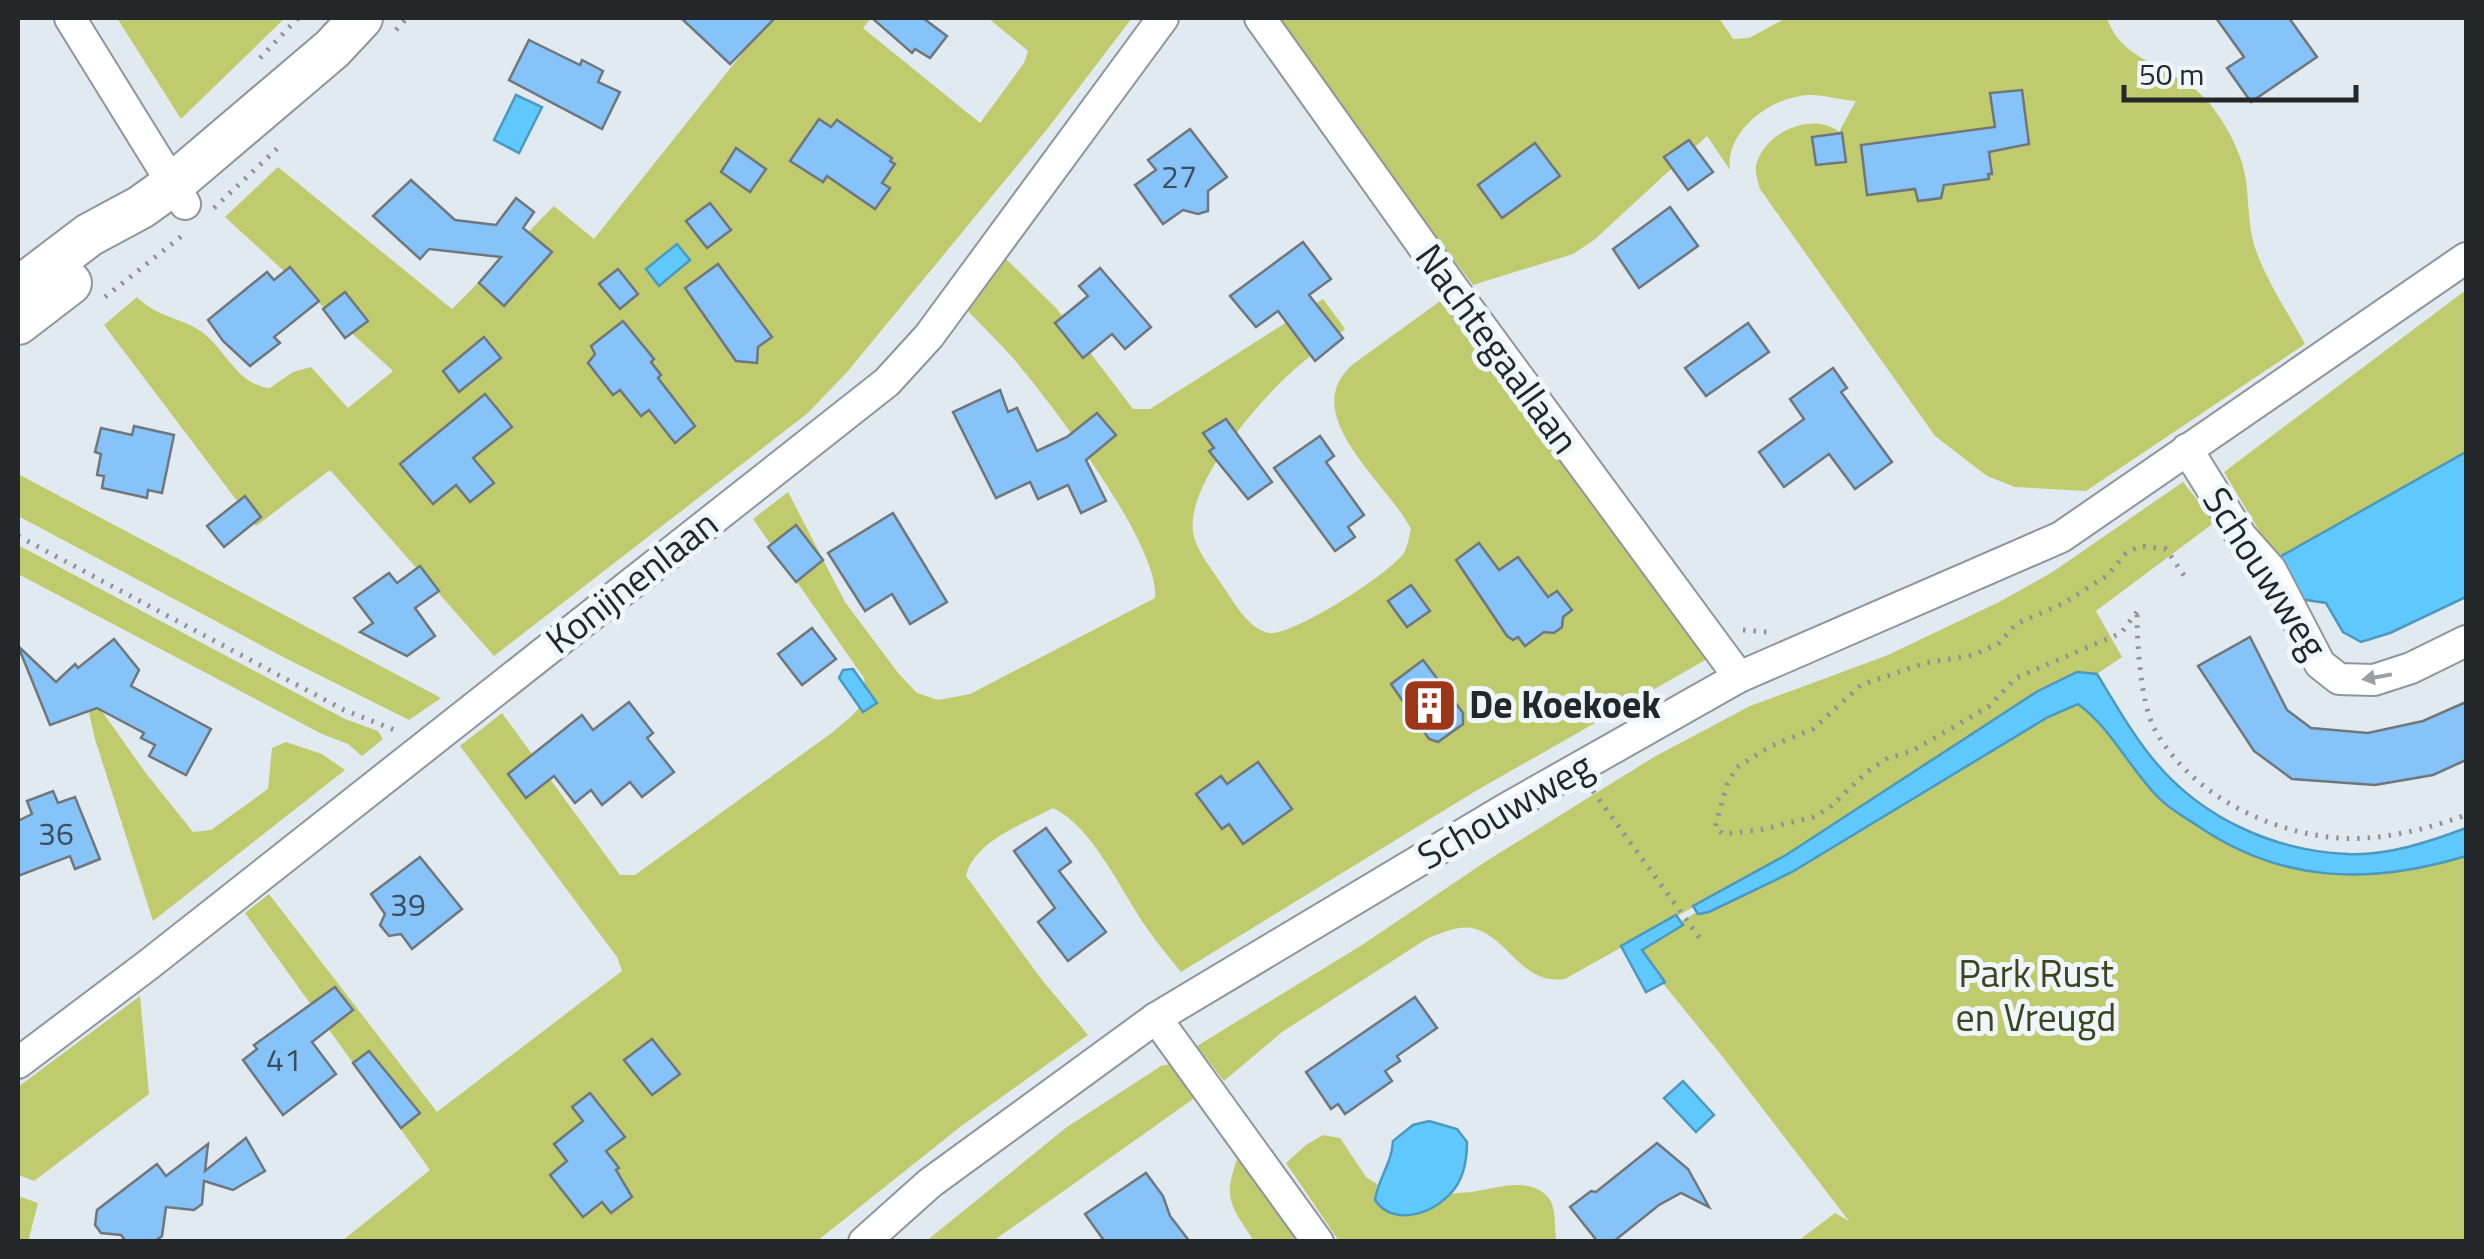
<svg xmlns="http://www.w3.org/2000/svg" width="2484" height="1259" viewBox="0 0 2484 1259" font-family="'Titillium Web',sans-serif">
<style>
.green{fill:#bfcb6d}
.water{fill:#5fc9fd;stroke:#4d98bd;stroke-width:2.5}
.building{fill:#86c3f8;stroke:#6f767c;stroke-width:2.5}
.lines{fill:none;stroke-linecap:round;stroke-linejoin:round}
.street-casing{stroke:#8e959c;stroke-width:34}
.secondary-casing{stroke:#8e959c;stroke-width:46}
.path{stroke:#8d9398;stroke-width:5;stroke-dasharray:2.5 8;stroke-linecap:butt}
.street{stroke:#fff;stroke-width:30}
.secondary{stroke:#fff;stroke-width:42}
.oneway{fill:#9c9e9f}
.labels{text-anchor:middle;stroke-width:10;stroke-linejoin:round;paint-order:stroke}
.number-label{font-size:32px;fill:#3c4e5d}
.street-label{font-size:38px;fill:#242729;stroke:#eff7fe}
.poi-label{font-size:38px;font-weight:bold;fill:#242729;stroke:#eff7fe;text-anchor:start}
.park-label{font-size:38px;fill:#3f441c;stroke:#eff7fe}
</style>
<rect width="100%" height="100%" fill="#e2eaf1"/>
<!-- green -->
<g class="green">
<polygon points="117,18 285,18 181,119"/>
<path d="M734 18H871L863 28 980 123 1024 63 1028 51 988 18H1132L1048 128 848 371 808 413 494 656 330 470 256 526 104 325 137 297C154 314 171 316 192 326 225 342 232 384 270 388L293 372 311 367 348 408 393 371 225 217 278 167 452 309 554 206 594 239 756 36Z"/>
<path d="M1277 18H1719L1733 39 1749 38 1786 18H2107C2122 65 2181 67 2210 104 2227 126 2242 153 2246 180 2249 204 2248 233 2258 256 2270 286 2289 315 2305 344L2086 491 2015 487 1987 476 1935 436 1760 189C1758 182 1755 173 1756 166 1763 132 1814 111 1839 132L1856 101C1840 100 1823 94 1808 95 1771 97 1725 131 1730 170L1707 136 1594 240 1573 254 1473 285 1372 152Z"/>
<path d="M1004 257 1057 309 1133 409H1150L1323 299 1345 329C1324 347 1299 363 1280 383 1249 414 1187 486 1193 532 1196 551 1212 569 1222 585 1234 602 1248 629 1269 633 1291 637 1395 571 1405 551 1408 545 1409 536 1411 529 1388 483 1296 415 1352 365L1447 296 1707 659 1474 792 1181 972C1169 957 1157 943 1146 927 1121 891 1093 827 1053 808 1025 823 973 842 966 876L1042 980 1088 1035 960 1127 817 1241H342L430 1170 245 913 269 894 437 1112 622 971 617 957 460 746 502 713 620 875H635L833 732C854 713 868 708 864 678L753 519 788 492 845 602 899 674 917 693 938 700 970 694 1155 598C1161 546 1049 400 1012 357 997 340 980 324 964 307Z"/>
<polygon points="2466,290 2466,452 2276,559 2224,472"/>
<polygon points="18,474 441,698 409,720 285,658 18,516"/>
<path d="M2183 482 2215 522 2096 611 2122 657 2097 674 2077 672 1786 855 1565 979C1522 985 1511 941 1476 929 1461 924 1442 933 1428 938L1282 1032 1224 1081 1197 1046 1362 945 1488 860 1654 757 1750 706 1888 655 1999 602 2051 573Z"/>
<polygon points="18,545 345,719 378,731 383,739 362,756 348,744 322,734 18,574"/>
<polygon points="82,683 145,772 193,832 211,830 268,789 272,748 286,742 322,754 345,770 153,921 95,739"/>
<polygon points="2070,689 2163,785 2305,864 2400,862 2466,838 2466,1241 1798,1241 1835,1213 1849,1221 1722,1056 1635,949"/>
<polygon points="140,996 149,1094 34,1181 18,1175 18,1087"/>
<polygon points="1171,1064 1196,1097 993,1241 925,1242 1067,1127 1161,1066"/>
<path d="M1323 1135 1340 1138 1366 1177 1377 1184 1375 1200C1398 1233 1423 1207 1449 1195 1456 1192 1465 1193 1472 1192 1495 1189 1528 1176 1547 1196 1558 1208 1553 1228 1557 1241H1339L1286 1163 1306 1145Z"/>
<path d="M1239 1154 1305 1241H1254C1230 1204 1222 1199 1239 1154Z"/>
<polygon points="18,1196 38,1203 29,1238 31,1241 18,1241"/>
</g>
<!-- water -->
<g class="water">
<polygon points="516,95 542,107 519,153 494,140"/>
<polygon points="677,244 690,260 659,286 646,269"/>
<polygon points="2466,452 2466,597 2390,633 2361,642 2343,632 2326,603 2300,599 2276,559"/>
<polygon points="853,669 877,703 863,712 839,678 843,670"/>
<path d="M2077 672 2097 674C2116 705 2134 737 2157 764 2204 819 2275 851 2347 854 2387 856 2429 842 2466 828V856C2370 885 2281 884 2195 824 2183 816 2168 808 2158 797 2129 768 2112 729 2078 704L2048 717 1792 872 1709 912 1698 914 1693 906 1786 855 2038 691Z"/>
<polygon points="1676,915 1683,925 1642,950 1665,982 1646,992 1621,946"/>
<polygon points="1683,1081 1714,1115 1696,1132 1664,1098"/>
<path d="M1429 1121 1457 1129 1467 1142C1467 1160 1463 1181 1450 1194 1430 1215 1393 1226 1375 1200 1378 1178 1392 1164 1393 1141L1413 1125Z"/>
</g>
<!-- building -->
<g class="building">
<polygon points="681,18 775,18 730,64"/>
<polygon points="872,18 923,18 947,36 930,58 915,49 912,53"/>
<polygon points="2216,18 2289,18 2317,57 2251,102 2227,68 2244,57"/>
<polygon points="529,40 580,65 582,60 603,71 598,82 620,92 602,129 509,80"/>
<polygon points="2022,90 2029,144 1989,152 1992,174 1988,174 1989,179 1944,185 1941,198 1918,201 1915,189 1867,195 1861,145 1995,127 1990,93"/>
<polygon points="819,119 831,127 837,120 892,158 890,161 895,164 882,183 890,188 875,209 827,176 823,182 790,161"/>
<polygon points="1190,129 1227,177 1208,191 1208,211 1198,214 1183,210 1163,224 1135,185 1156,170 1148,160"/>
<polygon points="1842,133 1846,162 1816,165 1812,137"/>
<polygon points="1689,140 1713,172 1688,190 1664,157"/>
<polygon points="1535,143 1560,176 1502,218 1478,185"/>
<polygon points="736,148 766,169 750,192 721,172"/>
<polygon points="411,180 455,220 496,225 516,198 534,212 523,228 552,252 504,306 479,283 501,257 429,249 420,259 373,216"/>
<polygon points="710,203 731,230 707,248 686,221"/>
<polygon points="1670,207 1698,246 1639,288 1613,249"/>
<polygon points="1303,242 1331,279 1309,295 1343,338 1315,361 1278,311 1256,327 1230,296"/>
<polygon points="718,264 772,337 758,347 757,363 736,361 685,288"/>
<polygon points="290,267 319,301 274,337 280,343 250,366 223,341 208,320 267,272 274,280"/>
<polygon points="1100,268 1151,327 1125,349 1112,334 1083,358 1055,323 1088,296 1079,286"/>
<polygon points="618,269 638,294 620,309 599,284"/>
<polygon points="345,292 368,321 345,338 323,309"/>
<polygon points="623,321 654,359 651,362 661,375 658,378 695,426 675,443 649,410 641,416 620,390 613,395 588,363 595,354 591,346"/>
<polygon points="1748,323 1769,352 1706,396 1685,368"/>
<polygon points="484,337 501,358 459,392 443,371"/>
<polygon points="1833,368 1847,388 1841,392 1892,462 1855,489 1829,454 1784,487 1759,452 1804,419 1790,399"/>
<polygon points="1000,390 1008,412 1017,408 1037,451 1067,437 1097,413 1116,435 1086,460 1106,501 1081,513 1068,485 1038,499 1030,482 996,498 953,412"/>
<polygon points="485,394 512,427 473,458 494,483 470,502 456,485 433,504 400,464"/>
<polygon points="1226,419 1272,482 1248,499 1209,451 1214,448 1203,433"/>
<polygon points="134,426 174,435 162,493 148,490 147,498 102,488 104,476 97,475 101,454 95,452 101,428 132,435"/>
<polygon points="1320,436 1334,456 1326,462 1364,515 1348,527 1355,537 1335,551 1274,468"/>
<polygon points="245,496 261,517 224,547 207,526"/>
<polygon points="893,513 947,602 910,624 892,594 865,611 828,553"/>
<polygon points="796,525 823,560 796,582 768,547"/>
<polygon points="1479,543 1499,570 1518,557 1548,597 1557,591 1572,610 1563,617 1562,627 1554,633 1544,632 1525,646 1518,637 1513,640 1507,636 1456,560"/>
<polygon points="420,566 439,591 415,608 435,636 407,656 360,632 373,623 354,598 389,573 397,583"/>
<polygon points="1411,585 1430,611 1407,627 1388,601"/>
<polygon points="812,628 836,659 802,685 778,654"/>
<polygon points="2250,637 2287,710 2311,728 2368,733 2423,721 2466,702 2466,760 2433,775 2375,785 2292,779 2254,751 2198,666"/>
<polygon points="114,639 139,670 131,686 211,729 186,775 149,756 155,745 141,738 144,733 97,708 50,725 18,646 56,682 75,664 78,668"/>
<polygon points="1423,660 1463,713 1463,724 1438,742 1429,739 1391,684"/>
<polygon points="629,702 653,733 647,738 674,772 642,797 630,782 602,805 591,790 575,803 554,776 526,798 508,774 582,715 593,730"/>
<polygon points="1258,762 1292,809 1243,844 1229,824 1222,829 1196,794 1221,776 1227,784"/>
<polygon points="53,791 58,803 75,797 100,859 75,869 70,856 18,876 18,821 32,814 27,801"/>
<polygon points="1046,828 1071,862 1059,871 1106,932 1068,961 1038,922 1055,908 1014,851"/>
<polygon points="420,857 462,909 412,949 401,934 389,936 380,925 385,914 371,894"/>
<polygon points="335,987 353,1010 312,1042 336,1074 283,1115 243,1060 257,1049 254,1045"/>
<polygon points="1415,997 1437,1028 1397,1056 1400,1061 1385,1071 1392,1081 1345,1114 1338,1104 1331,1109 1306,1072"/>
<polygon points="652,1039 680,1074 652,1095 624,1060"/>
<polygon points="369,1051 420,1113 401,1128 353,1063"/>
<polygon points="590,1093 625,1137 606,1151 619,1168 616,1170 632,1197 611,1213 602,1202 583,1217 550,1175 567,1161 554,1144 583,1121 572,1107"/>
<polygon points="246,1138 265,1171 233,1190 204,1181 202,1204 194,1210 166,1207 162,1236 154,1242 126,1242 121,1235 101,1233 95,1225 97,1210 157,1164 166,1176 208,1144 205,1171"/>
<polygon points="1657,1143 1688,1169 1709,1207 1681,1193 1659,1205 1613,1242 1598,1242 1570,1207 1591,1191 1596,1192"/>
<polygon points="1146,1173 1163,1196 1170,1216 1190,1242 1105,1242 1085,1214"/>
</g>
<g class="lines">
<defs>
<g id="street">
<polyline points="70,18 185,204"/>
<polyline points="1260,18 1452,287 1739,677"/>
<polyline points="2187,449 2241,536 2271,570 2320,664 2339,679 2374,680 2411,668 2466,641"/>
<polyline points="1156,1018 1318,1242"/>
<polyline points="18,1063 148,965 887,382 929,336 1163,18"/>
<polyline points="864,1242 930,1183 1156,1018 1502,811 1739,677 2061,537 2466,258"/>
</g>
<g id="secondary">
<polyline points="18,289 89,235 141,207 173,184 332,49 361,18"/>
<polyline points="18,323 70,283"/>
</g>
</defs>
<!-- street casing -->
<use href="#street" class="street-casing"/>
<!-- secondary casing -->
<use href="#secondary" class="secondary-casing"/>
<!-- path -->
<g class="path">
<polyline points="396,30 407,18"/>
<polyline points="260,58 298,18"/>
<polyline points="214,208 282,144"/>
<polyline points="105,297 183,235"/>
<polyline points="18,536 344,710 397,731"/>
<polyline points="2137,612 2121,633 2016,678 1988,707 1912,751 1888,758 1867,772 1828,809 1813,817 1760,830 1723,834 1715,827 1727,785 1736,768 1769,747 1813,729 1861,685 1925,663 1974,655 1999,643 2016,624 2064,603 2108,575 2126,553 2140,546 2166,549 2185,577"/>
<path d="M2137 615C2137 644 2141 703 2154 728 2189 793 2266 832 2338 838 2381 841 2427 829 2466 815"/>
<polyline points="1743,630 1767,632"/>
<polyline points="1593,791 1701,940"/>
</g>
<!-- street -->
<use href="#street" class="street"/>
<!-- secondary -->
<use href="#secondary" class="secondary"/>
</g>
<!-- one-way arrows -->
<defs><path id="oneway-solid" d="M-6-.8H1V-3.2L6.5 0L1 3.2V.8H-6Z" transform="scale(2.5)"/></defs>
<use class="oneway" href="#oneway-solid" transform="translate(2377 677) rotate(170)"/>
<!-- icons -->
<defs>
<symbol id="building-square" viewBox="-11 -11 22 22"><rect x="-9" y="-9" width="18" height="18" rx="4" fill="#9e361a" stroke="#eff7fe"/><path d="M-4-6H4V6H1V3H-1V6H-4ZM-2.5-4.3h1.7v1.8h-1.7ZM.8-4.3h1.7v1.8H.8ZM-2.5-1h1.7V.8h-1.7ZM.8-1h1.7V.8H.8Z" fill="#fff"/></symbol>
</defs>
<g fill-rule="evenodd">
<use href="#building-square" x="1398" y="674" width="63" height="63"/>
</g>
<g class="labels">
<!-- number labels -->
<g class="number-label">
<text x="1179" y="188">27</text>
<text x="56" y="845">36</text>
<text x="408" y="916">39</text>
<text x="284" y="1071">41</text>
</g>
<!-- street labels -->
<g class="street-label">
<text transform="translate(1497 349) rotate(54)" y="13">Nachtegaallaan</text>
<text transform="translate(2265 573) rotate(57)" y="13">Schouwweg</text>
<text transform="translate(632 582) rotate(-38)" y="13">Konijnenlaan</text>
<text transform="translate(1505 811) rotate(-30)" y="13">Schouwweg</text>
</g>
<!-- poi labels -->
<g class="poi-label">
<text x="1469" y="718">De Koekoek</text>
</g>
<!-- park labels -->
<g class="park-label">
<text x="2036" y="987">Park Rust<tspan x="2036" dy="44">en Vreugd</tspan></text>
</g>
</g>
<!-- border -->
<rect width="2484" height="1259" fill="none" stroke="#242729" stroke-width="40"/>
<!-- scale -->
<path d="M2124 85v15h232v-15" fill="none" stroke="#242729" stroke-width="5"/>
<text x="2139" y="85" font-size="30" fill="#242729" stroke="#eff7fe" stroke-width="8" paint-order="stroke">50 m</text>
</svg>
